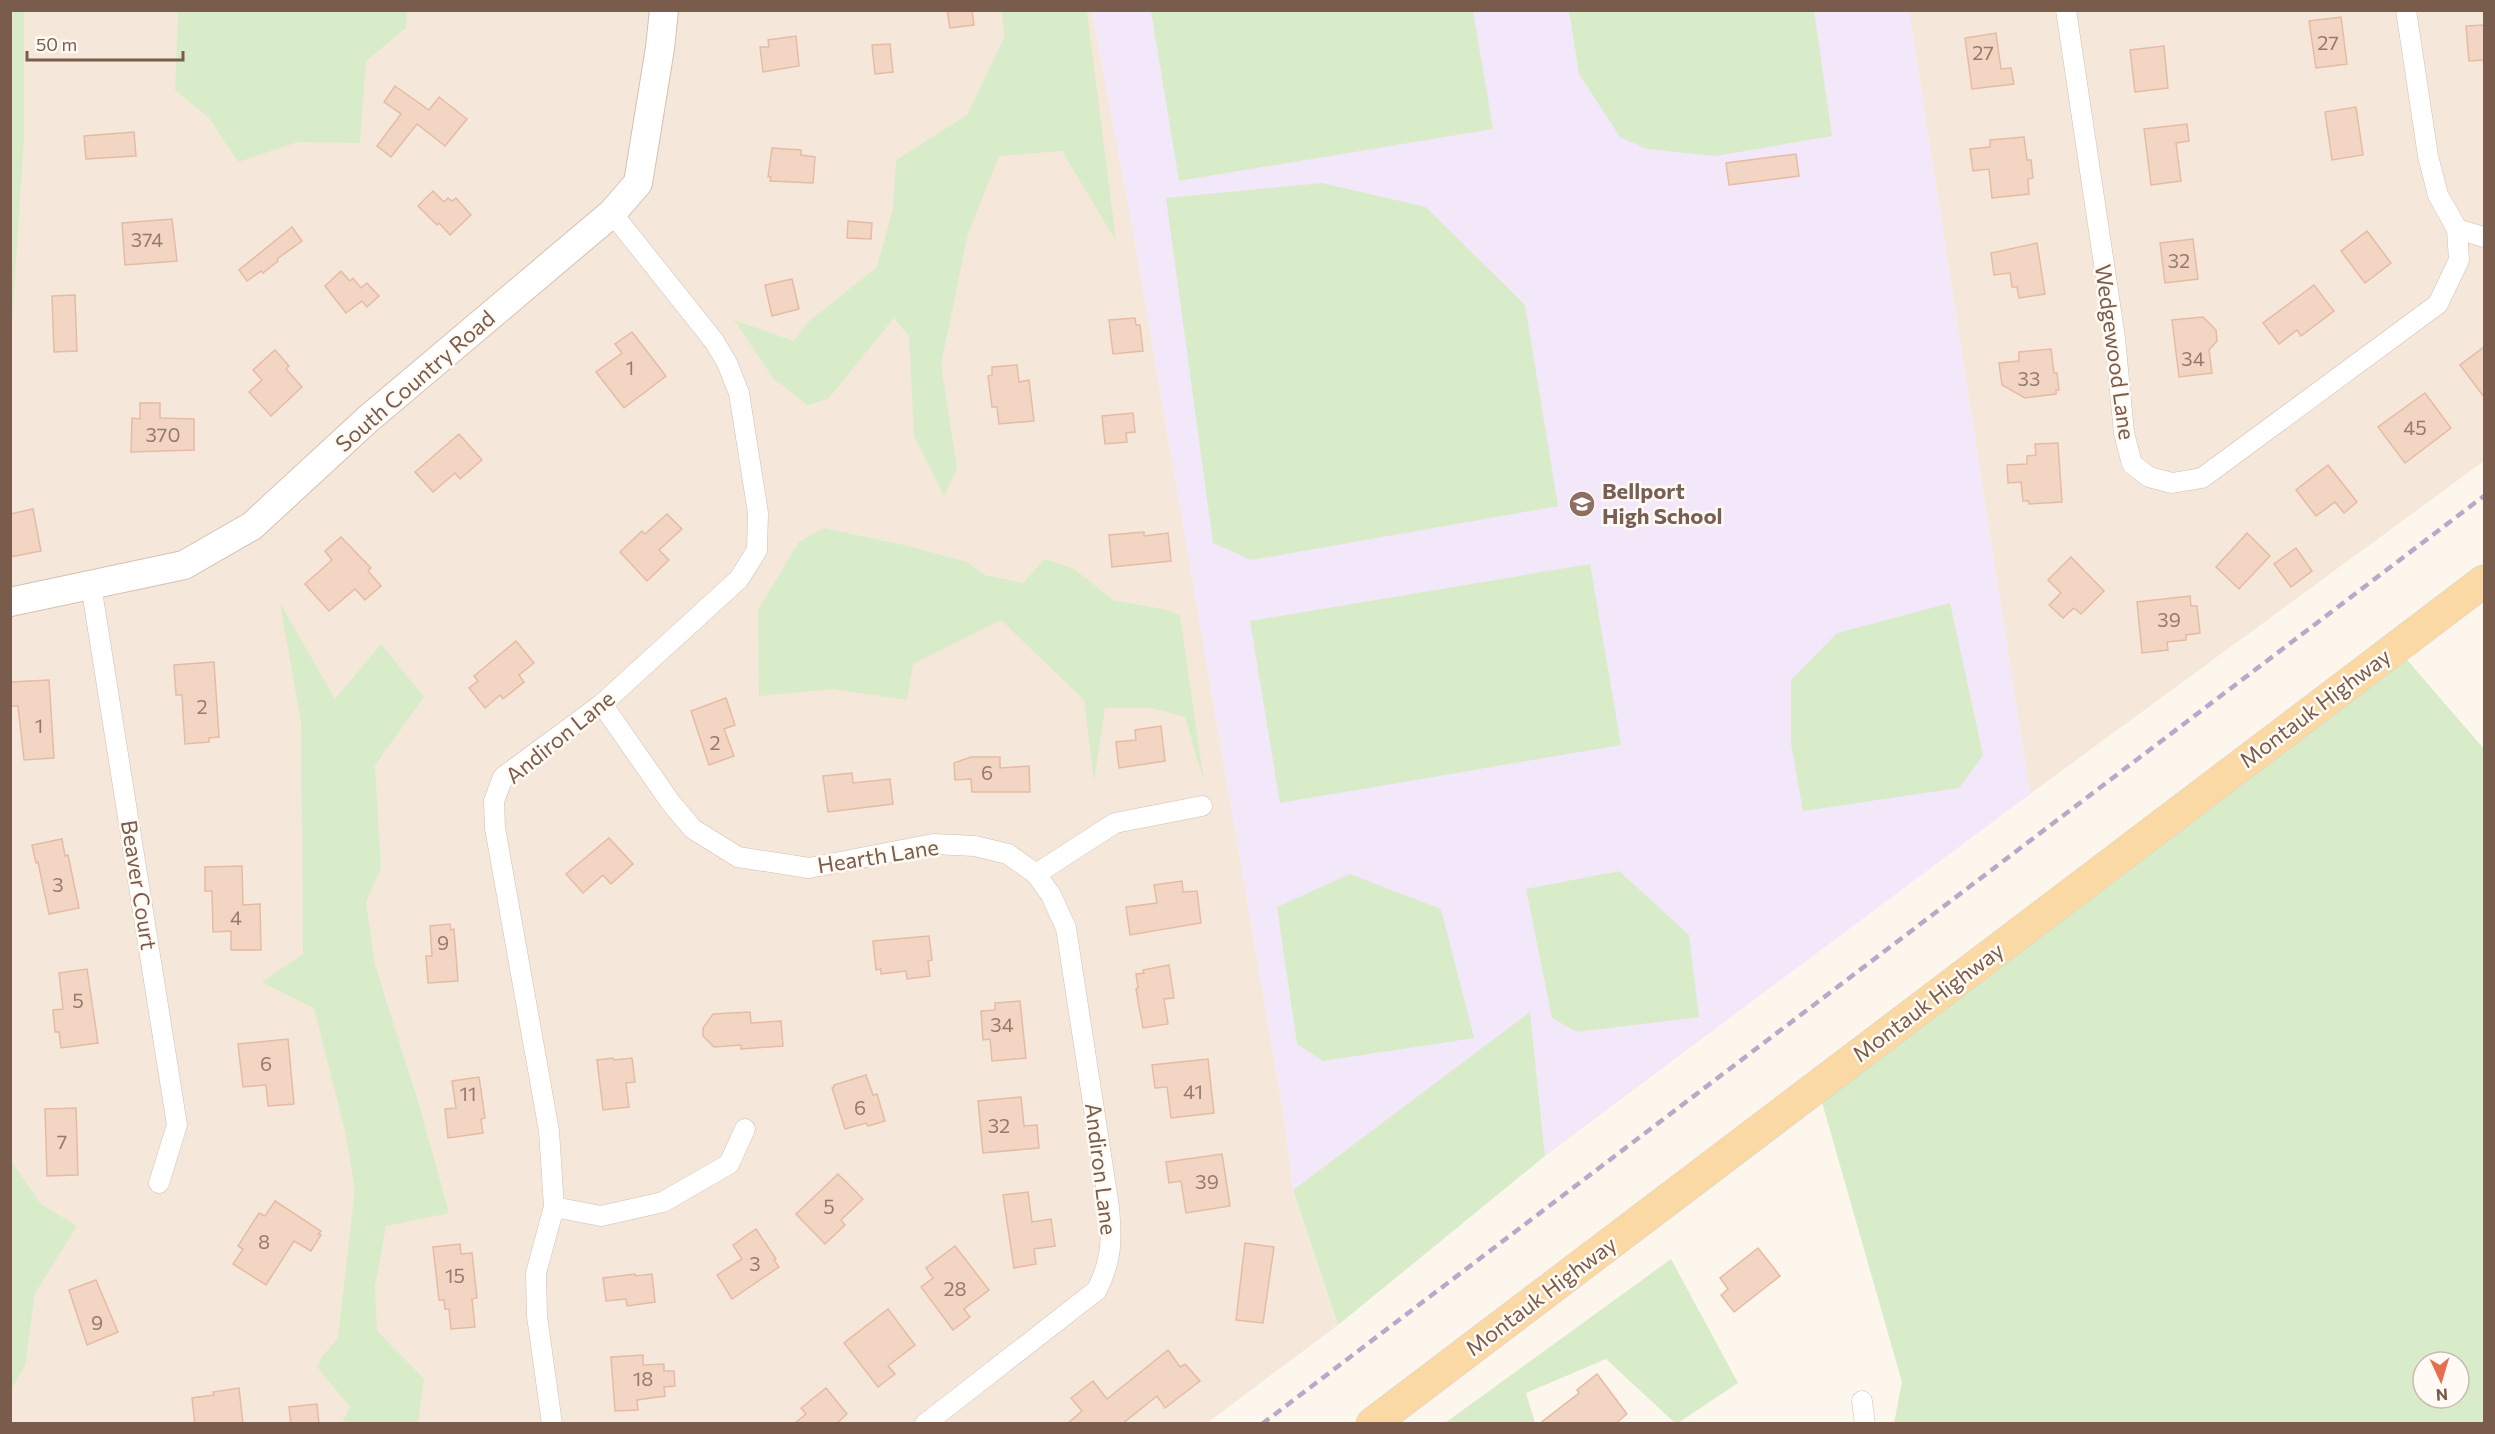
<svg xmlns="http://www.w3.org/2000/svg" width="2495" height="1434" viewBox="0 0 2495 1434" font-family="Commissioner,sans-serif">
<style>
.residential{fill:#f5e8da}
.education{fill:#f3e8fa}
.green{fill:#d8ecc9;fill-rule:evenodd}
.building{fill:#f3d5c3;stroke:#e6bba3;stroke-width:1.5}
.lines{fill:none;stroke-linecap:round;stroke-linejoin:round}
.street-casing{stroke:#d1beb0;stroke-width:21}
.secondary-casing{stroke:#d6c0b0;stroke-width:30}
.primary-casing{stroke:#dad1cd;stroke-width:33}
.street{stroke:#fff;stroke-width:20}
.secondary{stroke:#fff;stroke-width:28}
.primary{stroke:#fbd9a5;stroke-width:32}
.rail{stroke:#b9a8c9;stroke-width:4.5;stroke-dasharray:9 6;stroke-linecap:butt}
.labels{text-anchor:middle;stroke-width:5;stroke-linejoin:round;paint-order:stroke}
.number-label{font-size:20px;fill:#987a6a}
.street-label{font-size:22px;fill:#7a5c4d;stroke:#fffaf3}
.education-label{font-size:22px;font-weight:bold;fill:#785e54;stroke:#fffaf3;text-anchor:start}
</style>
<rect width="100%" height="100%" fill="#fdf6ec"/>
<!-- residential -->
<g class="residential">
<polygon points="10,11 1092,11 1130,214 1284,1117 1293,1190 1338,1325 1207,1423 11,1423"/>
<polygon points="1909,11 2484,11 2484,461 2030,794"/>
</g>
<!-- education -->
<polygon class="education" points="1092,11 1909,11 2030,794 1545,1156 1530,1013 1293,1190 1284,1117 1130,214"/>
<!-- green -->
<g class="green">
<polygon points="24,10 24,138 11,338 10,47 13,11"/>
<polygon points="178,11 178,10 407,11 406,28 366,61 360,143 298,142 238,162 210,119 175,90"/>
<polygon points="1002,11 1087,11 1116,241 1062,151 999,156 968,234 941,364 957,468 944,496 914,436 909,336 894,318 828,399 807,405 773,378 734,320 794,341 808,322 877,267 893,208 896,160 967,115 1004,38"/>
<polygon points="1151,11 1473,11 1493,129 1179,181"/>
<polygon points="1569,11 1814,11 1832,136 1716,156 1647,149 1620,137 1579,74"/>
<polygon points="1322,183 1426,207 1525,305 1558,506 1251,560 1213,543 1166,198"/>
<polygon points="824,528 908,546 967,562 985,575 1023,583 1045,559 1074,569 1113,600 1163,609 1180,615 1204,782 1185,717 1152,708 1105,708 1094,781 1084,700 1001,620 913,664 907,700 833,689 759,696 758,610 799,542"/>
<polygon points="1590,564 1621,745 1280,803 1250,621"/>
<polygon points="280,603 335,699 381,644 424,697 375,765 381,868 366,902 375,965 420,1108 449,1213 386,1226 375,1286 377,1331 424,1379 418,1423 342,1423 350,1407 317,1367 322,1357 338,1338 355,1189 345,1131 314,1008 262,982 303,954 301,722"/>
<polygon points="1950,603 1983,755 1959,788 1803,811 1791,743 1791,680 1837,633"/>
<path d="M2396 647 2484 749V1423H1894L1902 1382 1817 1085ZM2423 1362H2459V1398H2423Z"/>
<polygon points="1619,871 1689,935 1699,1017 1577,1032 1552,1018 1526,889"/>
<polygon points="1350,874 1441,909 1474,1038 1323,1061 1297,1044 1277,907"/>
<polygon points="1530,1012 1545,1156 1338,1325 1293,1190"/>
<polygon points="10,1159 41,1204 77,1226 35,1293 25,1366 11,1389"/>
<polygon points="1671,1259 1738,1383 1678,1423 1675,1423 1606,1359 1526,1393 1535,1423 1445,1423"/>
</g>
<!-- building -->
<g class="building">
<polygon points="947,10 972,10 974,25 950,28"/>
<polygon points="2341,17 2347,64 2316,68 2309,21"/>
<polygon points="2484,25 2484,60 2469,61 2466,26"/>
<polygon points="1996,33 2001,69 2011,68 2014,84 1972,89 1965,38"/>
<polygon points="796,36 799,66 763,72 760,47 769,47 768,40"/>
<polygon points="890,44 893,72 875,74 872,45"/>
<polygon points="2164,46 2168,88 2135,92 2130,50"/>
<polygon points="395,86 429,110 439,97 467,119 445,146 417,124 391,157 377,146 401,114 384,102"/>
<polygon points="2356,107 2363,155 2332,160 2325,112"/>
<polygon points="2187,124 2189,141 2176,143 2181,181 2151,185 2144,129"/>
<polygon points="134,132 136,156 86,159 84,136"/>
<polygon points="2024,137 2027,160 2031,160 2033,178 2028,179 2029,194 1992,198 1989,169 1973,171 1970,149 1990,147 1990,140"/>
<polygon points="772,148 801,150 801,155 815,157 813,183 770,181 771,177 768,177"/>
<polygon points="1796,154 1799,176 1729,185 1726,163"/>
<polygon points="433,191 444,202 448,198 452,201 456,198 471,215 450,235 439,223 437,225 418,206"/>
<polygon points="172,219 177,261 125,265 122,223"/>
<polygon points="848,221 872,223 871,239 847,238"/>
<polygon points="292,227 302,241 277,259 278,261 263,273 261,271 247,281 239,270"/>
<polygon points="2367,231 2391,263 2365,283 2341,251"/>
<polygon points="2193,239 2198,279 2165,283 2160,243"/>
<polygon points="2037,243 2045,294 2019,298 2017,287 2012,287 2010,273 1994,275 1991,253"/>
<polygon points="341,271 350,281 353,278 361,288 367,283 379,296 367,307 362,301 346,313 325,286"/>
<polygon points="792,279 799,309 772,316 765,285"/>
<polygon points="2314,285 2334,311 2301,336 2297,330 2279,344 2263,323"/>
<polygon points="75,295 77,351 54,352 52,296"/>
<polygon points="2203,317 2216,330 2217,341 2209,350 2212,373 2179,377 2172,320"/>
<polygon points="1135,318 1136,325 1140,325 1143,351 1113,354 1109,320"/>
<polygon points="632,332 666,376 624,408 596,372 622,353 615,344"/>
<polygon points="2484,347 2484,397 2460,365"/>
<polygon points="2051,349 2054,373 2057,373 2059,390 2056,390 2056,394 2025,398 2002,385 1999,363 2019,361 2019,352"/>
<polygon points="275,350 289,366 286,369 302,387 271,416 249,392 262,380 253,370"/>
<polygon points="1017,365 1019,382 1029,380 1034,421 999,424 997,407 992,407 988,376 992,375 992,367"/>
<polygon points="2425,393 2451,428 2405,463 2378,427"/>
<polygon points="140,403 160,403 160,418 194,419 194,450 131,452 132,418 140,419"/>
<polygon points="1133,413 1135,432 1126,433 1127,442 1105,444 1102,416"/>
<polygon points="459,434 482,460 460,479 455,473 433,492 415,472"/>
<polygon points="2058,443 2062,502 2029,504 2029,501 2023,501 2021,482 2008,483 2007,465 2027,464 2027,456 2036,455 2035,444"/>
<polygon points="2328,465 2357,502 2344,513 2335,502 2316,516 2296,490"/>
<polygon points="33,509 41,551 10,557 10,514"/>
<polygon points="667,514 682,529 659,550 669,560 647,581 620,552 642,531 645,534"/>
<polygon points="1144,532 1144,536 1168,533 1171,561 1112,567 1109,535"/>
<polygon points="2247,533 2270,556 2239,589 2216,567"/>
<polygon points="341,537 371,568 368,571 381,586 365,600 355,589 329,611 305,584 332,560 325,551"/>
<polygon points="2296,548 2312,571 2291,587 2274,564"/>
<polygon points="2071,557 2104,591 2081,614 2074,608 2063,618 2049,605 2061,593 2048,580"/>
<polygon points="2190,596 2191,606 2197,606 2200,633 2186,635 2186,640 2167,642 2168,650 2142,653 2137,602"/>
<polygon points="516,641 534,663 519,675 524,682 503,699 500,695 485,708 469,688 478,681 474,676"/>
<polygon points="214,662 219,737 209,738 209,742 185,744 182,695 176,695 174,665"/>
<polygon points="49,680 54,758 24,760 18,706 10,706 10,682"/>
<polygon points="726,698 735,725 724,729 734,756 709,765 691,711"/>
<polygon points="1161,726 1165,761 1119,768 1116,742 1136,740 1135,730"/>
<polygon points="971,757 1000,757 1000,768 1029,766 1030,792 972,792 971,779 955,780 954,763"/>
<polygon points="852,773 853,783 890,779 893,804 828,812 823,776"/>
<polygon points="609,838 633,864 611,884 603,875 583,893 566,874"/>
<polygon points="62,839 65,856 68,855 79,908 49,914 38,862 36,863 32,845"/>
<polygon points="242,866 243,905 260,904 261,950 231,950 231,931 213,932 212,891 205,891 205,867"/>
<polygon points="1182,881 1183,892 1197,891 1201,923 1130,935 1126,907 1157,903 1154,885"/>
<polygon points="450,924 451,930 454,929 458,981 428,983 426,956 432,956 430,926"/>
<polygon points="929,936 932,960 928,961 930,976 907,979 906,971 881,974 881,969 876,970 873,941"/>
<polygon points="1169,965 1174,998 1164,999 1168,1024 1143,1028 1136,989 1138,988 1136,974 1144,973 1143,970"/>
<polygon points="87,969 98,1043 61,1048 59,1032 55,1032 53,1010 63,1009 59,973"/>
<polygon points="1020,1001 1026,1058 992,1061 990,1039 983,1040 981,1011 995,1010 995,1003"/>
<polygon points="750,1012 751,1023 781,1021 783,1046 741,1049 741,1045 714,1047 703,1036 703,1028 713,1014"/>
<polygon points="288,1039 294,1104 268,1106 266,1085 243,1087 238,1044"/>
<polygon points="613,1058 614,1060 632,1058 635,1082 626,1083 629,1107 603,1110 597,1060"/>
<polygon points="1208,1059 1214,1113 1171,1118 1167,1087 1155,1088 1152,1065"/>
<polygon points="866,1075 873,1095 877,1094 885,1121 868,1126 866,1123 845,1129 832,1088 834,1087 834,1085"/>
<polygon points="479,1077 485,1118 481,1119 483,1133 448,1138 445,1109 456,1108 452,1081"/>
<polygon points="1021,1097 1024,1126 1037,1125 1039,1148 983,1153 978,1101"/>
<polygon points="76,1108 78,1175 47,1176 45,1109"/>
<polygon points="1222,1154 1230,1206 1186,1213 1181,1181 1169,1183 1166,1162"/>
<polygon points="838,1174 863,1199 841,1220 845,1225 825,1244 796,1214"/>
<polygon points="1028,1192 1032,1222 1051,1219 1055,1246 1034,1249 1036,1264 1014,1268 1003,1195"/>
<polygon points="275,1201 321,1231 318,1234 321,1235 311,1251 294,1241 266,1285 233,1264 243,1249 238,1246 259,1213 265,1216"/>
<polygon points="756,1229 776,1259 774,1260 779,1267 732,1299 717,1275 742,1259 733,1245"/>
<polygon points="1245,1243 1274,1247 1263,1323 1236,1320"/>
<polygon points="460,1244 461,1254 472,1253 477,1298 472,1299 475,1327 451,1329 449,1309 445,1309 444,1300 439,1300 433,1247"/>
<polygon points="955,1246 989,1290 964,1309 970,1317 953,1330 921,1287 933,1278 926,1268"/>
<polygon points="1758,1248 1780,1276 1734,1312 1721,1295 1728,1289 1720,1278"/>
<polygon points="635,1274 635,1276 652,1274 655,1302 627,1306 626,1299 606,1301 603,1278"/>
<polygon points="96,1280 118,1332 87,1345 69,1290"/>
<polygon points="888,1309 915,1345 888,1366 895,1374 878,1387 844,1343"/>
<polygon points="1168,1350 1180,1367 1185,1364 1200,1381 1165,1408 1157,1396 1122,1424 1067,1424 1082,1411 1071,1398 1093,1381 1107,1399"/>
<polygon points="643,1355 643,1365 664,1364 664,1371 674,1371 675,1386 664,1387 665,1396 637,1400 638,1410 615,1411 611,1357"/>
<polygon points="1597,1374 1627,1414 1615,1424 1539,1424 1579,1393 1577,1390"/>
<polygon points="239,1388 243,1424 195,1424 192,1398 214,1395 213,1392"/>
<polygon points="826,1388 847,1414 836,1424 794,1424 806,1414 801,1408"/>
<polygon points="317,1404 319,1424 291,1424 289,1407"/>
</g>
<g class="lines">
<defs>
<g id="street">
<polyline points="2066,10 2115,338 2124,433 2132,464 2149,477 2172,483 2202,478 2438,304 2459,260 2457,229 2438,195 2428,156 2406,10"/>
<polyline points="2457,229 2484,237"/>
<polyline points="91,585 177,1125 159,1183"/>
<polyline points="602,704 671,803 693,829 738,857 809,868 933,844 975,846 1008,854 1036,874 1115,823 1202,806"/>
<polyline points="554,1207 601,1216 663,1202 729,1164 745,1129"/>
<polyline points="1862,1401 1865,1424"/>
<polyline points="552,1424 537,1316 536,1273 554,1207 549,1131 495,828 494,801 503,777 602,704 739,579 757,550 758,513 739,393 727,363 714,341 612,213"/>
<path d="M925 1424 1097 1290C1112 1259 1112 1241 1109 1207L1066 928 1051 895 1036 874"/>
</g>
<polyline id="secondary" points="10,602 184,565 252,526 368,419 612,213 638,183 660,48 664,10"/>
<polyline id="primary" points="1372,1424 2484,581"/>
</defs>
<!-- street casing -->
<use href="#street" class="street-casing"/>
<!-- secondary casing -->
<use href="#secondary" class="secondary-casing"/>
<!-- primary casing -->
<use href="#primary" class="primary-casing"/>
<!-- street -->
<use href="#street" class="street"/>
<!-- secondary -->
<use href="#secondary" class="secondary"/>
<!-- primary -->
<use href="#primary" class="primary"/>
<!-- rail -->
<polyline class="rail" points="1262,1424 2484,496"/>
</g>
<!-- icons -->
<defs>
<symbol id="school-disc" viewBox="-11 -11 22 22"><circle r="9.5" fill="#8d6e63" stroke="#fffaf3"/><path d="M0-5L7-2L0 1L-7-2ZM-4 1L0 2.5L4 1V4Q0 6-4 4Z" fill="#fff"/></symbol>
</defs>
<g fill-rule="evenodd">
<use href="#school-disc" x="1567" y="489" width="30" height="30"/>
</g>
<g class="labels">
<!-- number labels -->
<g class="number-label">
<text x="2328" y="50">27</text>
<text x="1983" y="60">27</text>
<text x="147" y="247">374</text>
<text x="2179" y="268">32</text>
<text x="2193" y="366">34</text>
<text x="630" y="375">1</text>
<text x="2029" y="386">33</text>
<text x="2415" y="435">45</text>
<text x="163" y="442">370</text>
<text x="2169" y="627">39</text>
<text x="202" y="714">2</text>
<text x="39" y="733">1</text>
<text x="715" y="750">2</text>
<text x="987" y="780">6</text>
<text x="58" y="892">3</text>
<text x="236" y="925">4</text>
<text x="443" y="950">9</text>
<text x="78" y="1008">5</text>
<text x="1002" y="1032">34</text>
<text x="266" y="1071">6</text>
<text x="1193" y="1099">41</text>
<text x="468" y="1101">11</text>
<text x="860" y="1115">6</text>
<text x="999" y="1133">32</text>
<text x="62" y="1149">7</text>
<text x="1207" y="1189">39</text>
<text x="829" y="1214">5</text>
<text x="264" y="1249">8</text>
<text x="755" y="1271">3</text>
<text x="455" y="1283">15</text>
<text x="955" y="1296">28</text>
<text x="97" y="1330">9</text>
<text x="643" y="1386">18</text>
</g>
<!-- street labels -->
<g class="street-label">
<text transform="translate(2115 352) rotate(82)" y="8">Wedgewood Lane</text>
<text transform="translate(415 381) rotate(-41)" y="8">South Country Road</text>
<text transform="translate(2315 708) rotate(-37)" y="8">Montauk Highway</text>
<text transform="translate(560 737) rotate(-39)" y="8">Andiron Lane</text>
<text transform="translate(878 856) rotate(-9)" y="8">Hearth Lane</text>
<text transform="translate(139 885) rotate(81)" y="8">Beaver Court</text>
<text transform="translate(1928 1002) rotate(-37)" y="8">Montauk Highway</text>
<text transform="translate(1101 1169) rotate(83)" y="8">Andiron Lane</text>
<text transform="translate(1541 1296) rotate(-37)" y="8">Montauk Highway</text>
</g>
<!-- education labels -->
<g class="education-label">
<text x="1602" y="499">Bellport<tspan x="1602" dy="25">High School</tspan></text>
</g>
</g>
<!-- border -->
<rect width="2495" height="1434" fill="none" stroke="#7a5c4d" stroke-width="24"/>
<!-- north arrow -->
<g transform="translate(2441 1380) rotate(176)"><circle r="28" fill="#fffaf3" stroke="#cabbb1" stroke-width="1.5"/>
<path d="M0-4.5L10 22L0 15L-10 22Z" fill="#e76f51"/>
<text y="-9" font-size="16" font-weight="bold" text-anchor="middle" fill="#7a5c4d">N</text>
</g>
<!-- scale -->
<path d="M27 51v9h156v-9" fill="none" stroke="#7a5c4d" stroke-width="3"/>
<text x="36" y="51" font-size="18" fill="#7a5c4d" stroke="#fffaf3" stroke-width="4.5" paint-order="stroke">50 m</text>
</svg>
